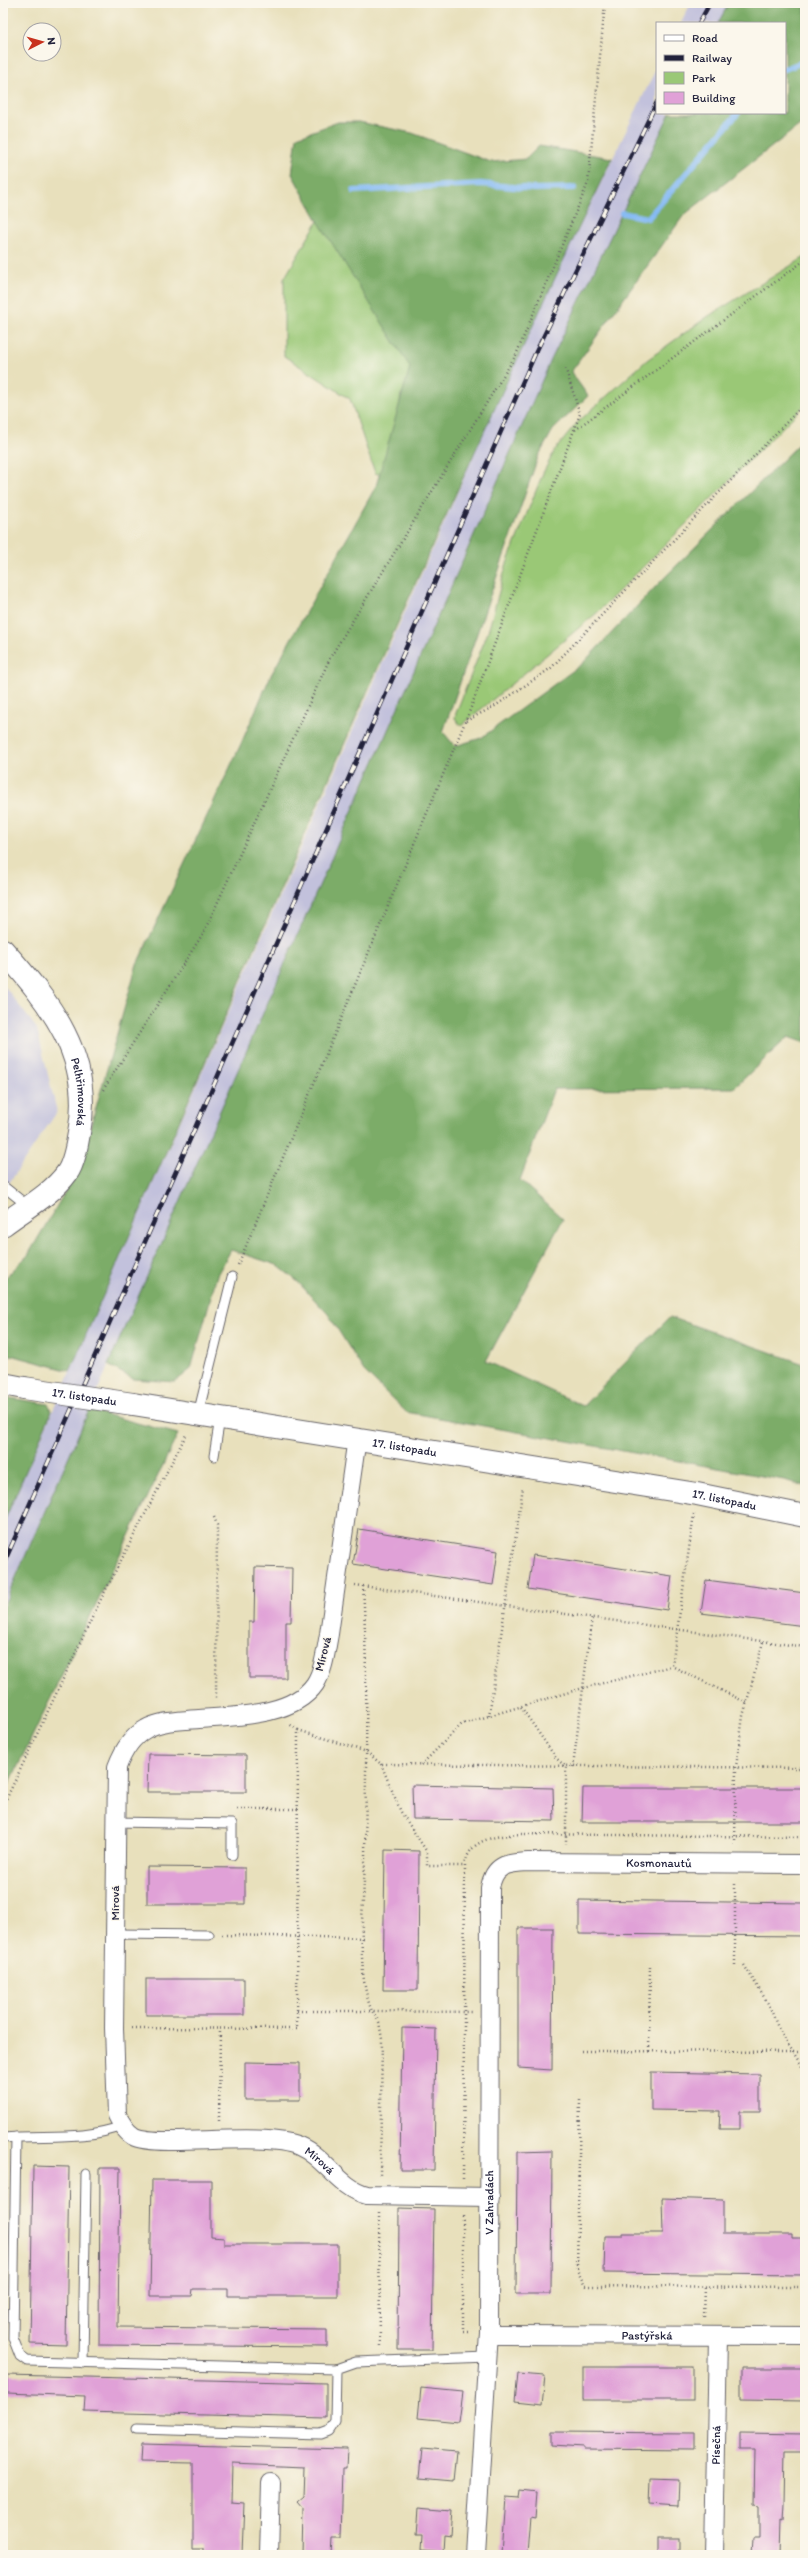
<svg xmlns="http://www.w3.org/2000/svg" width="808" height="2558" viewBox="0 0 808 2558" font-family="Itim,sans-serif">
<style>
.industrial{fill:#c2c1dc}
.green{fill:#9ac876;stroke:#5e7558}
.forest{fill:#7bac67;stroke:#4e6751}
.lines{fill:none;stroke-linecap:round;stroke-linejoin:round}
.stream{stroke:#84baf4;stroke-width:6}
.building{fill:#e0a1d7}
.service-casing{stroke:#676468;stroke-width:11}
.minor-casing{stroke:#676468;stroke-width:20}
.tertiary-casing{stroke:#676468;stroke-width:24}
.path{stroke:#676468;stroke-width:2.5;stroke-dasharray:1 3;stroke-linecap:butt}
.service{stroke:#fff;stroke-width:9}
.minor{stroke:#fff;stroke-width:18}
.tertiary{stroke:#fff;stroke-width:22}
.rail-casing{stroke:#22223b;stroke-width:4.5}
.rail{stroke:#fbf7ec;stroke-width:3;stroke-dasharray:9;stroke-linecap:butt}
.tertiary-bridge-casing{stroke:#676468;stroke-width:24;stroke-linecap:butt}
.tertiary-bridge{stroke:#fff;stroke-width:22}
.labels{text-anchor:middle;stroke-width:3;stroke-linejoin:round;paint-order:stroke}
.street-label{font-size:12px;fill:#22223b;stroke:#fbf7ec}
</style>
<rect width="100%" height="100%" fill="#fbf7ec"/>
<filter id="ink" filterUnits="userSpaceOnUse"><feTurbulence type="fractalNoise" baseFrequency=".025" numOctaves="2"/><feDisplacementMap in="SourceGraphic" scale="8" xChannelSelector="R" yChannelSelector="G"/><feConvolveMatrix kernelMatrix="1 2 1 2 8 2 1 2 1" color-interpolation-filters="sRGB"/></filter>
<filter id="wash" filterUnits="userSpaceOnUse"><feTurbulence type="fractalNoise" baseFrequency=".012" numOctaves="4" result="noise"/><feDisplacementMap in="SourceGraphic" scale="16" xChannelSelector="R" yChannelSelector="G"/><feGaussianBlur stdDeviation="0.9" result="paint"/><feColorMatrix in="noise" values="0 0 0 0 0 0 0 0 0 0 0 0 0 0 0 0 0 1.4 0 .05"/><feComposite in="paint" operator="in"/></filter>
<g filter="url(#wash)">
<rect width="100%" height="100%" fill="#e8e0bc"/>
<!-- industrial -->
<g class="industrial">
<polygon points="691,3 729,3 718,23 681,23"/>
<polygon points="657,67 657,113 670,113 551,360 464,556 3,1606 3,1524 522,346"/>
<polygon points="3,984 37,1029 57,1112 3,1192"/>
</g>
<!-- green -->
<g class="green">
<polygon points="326,207 437,399 401,394 390,478 375,473 350,399 284,356 284,279"/>
<polygon points="805,257 805,405 598,612 461,726 455,718 456,713 488,632 506,566 543,473 555,450 578,422 647,360 707,317"/>
</g>
<!-- forest -->
<g class="forest">
<polygon points="729,3 805,3 805,121 684,215 571,372 588,396 553,430 538,457 443,732 455,746 481,738 582,664 663,579 805,438 805,1043 788,1037 734,1088 554,1089 520,1180 563,1219 486,1361 583,1406 670,1317 804,1364 805,1362 805,1486 784,1480 406,1412 364,1371 328,1314 297,1281 277,1265 231,1250 217,1275 191,1369 175,1382 133,1379 108,1365 551,360 670,113 785,113 785,23 718,23"/>
<path d="M338 122H359L412 133 491 162 526 159 539 146 612 158C420 558 249 966 70 1371L3 1353V1280L28 1255 78 1170 137 964 240 746 271 675 376 486 410 367 318 221 292 174 297 137Z"/>
<polygon points="3,1397 48,1404 52,1411 3,1524"/>
<polygon points="89,1410 178,1434 3,1797 3,1607"/>
</g>
<g class="lines">
<!-- stream -->
<g class="stream">
<polyline points="785,69 805,61"/>
<polyline points="354,191 481,184 534,189 574,188"/>
<polyline points="622,213 648,218 738,113"/>
</g>
</g>
<g id="blocks">
<!-- building -->
<g class="building">
<polygon points="359,1529 498,1551 493,1585 353,1564"/>
<polygon points="533,1555 672,1576 667,1610 528,1589"/>
<polygon points="255,1567 292,1568 291,1622 286,1622 286,1678 249,1678 249,1622 254,1622"/>
<polygon points="706,1580 805,1593 805,1626 701,1613"/>
<polygon points="148,1754 246,1755 246,1792 147,1792"/>
<polygon points="412,1785 553,1788 554,1821 413,1819"/>
<polygon points="583,1788 805,1788 805,1822 582,1822"/>
<polygon points="385,1850 419,1851 418,1990 383,1990"/>
<polygon points="147,1867 245,1868 245,1904 147,1904"/>
<polygon points="579,1900 805,1903 805,1936 579,1934"/>
<polygon points="518,1928 553,1928 552,2070 518,2068"/>
<rect x="146" y="1979" width="98" height="36"/>
<polygon points="402,2028 436,2029 434,2170 400,2170"/>
<polygon points="245,2062 300,2063 300,2100 245,2100"/>
<polygon points="651,2072 760,2074 760,2111 740,2111 740,2129 719,2129 720,2111 651,2110"/>
<polygon points="552,2151 551,2294 516,2294 517,2152"/>
<polygon points="33,2166 69,2167 66,2345 30,2344"/>
<polygon points="100,2168 120,2168 118,2327 327,2329 327,2347 99,2345"/>
<polygon points="152,2180 211,2180 211,2237 224,2238 224,2244 338,2244 338,2296 228,2296 228,2289 193,2289 192,2296 150,2296"/>
<polygon points="662,2198 723,2200 723,2234 792,2234 792,2238 804,2238 804,2275 604,2273 605,2236 623,2236 623,2233 663,2233"/>
<polygon points="399,2208 434,2209 432,2350 398,2350"/>
<rect x="583" y="2367" width="110" height="33"/>
<polygon points="741,2368 805,2368 805,2401 741,2400"/>
<polygon points="518,2374 545,2376 542,2405 515,2402"/>
<polygon points="7,2375 326,2383 326,2418 84,2412 85,2396 7,2393"/>
<polygon points="421,2388 463,2392 459,2422 418,2418"/>
<polygon points="551,2432 694,2433 694,2450 584,2449 584,2447 551,2445"/>
<polygon points="740,2433 805,2434 805,2451 784,2451 783,2505 782,2521 780,2520 779,2555 752,2555 753,2537 759,2537 759,2505 754,2504 755,2450 740,2450"/>
<polygon points="141,2444 347,2449 346,2468 343,2468 341,2538 333,2538 332,2555 302,2555 303,2510 297,2503 304,2497 305,2467 232,2464 231,2502 244,2503 242,2555 204,2555 204,2548 193,2548 193,2463 140,2462"/>
<polygon points="422,2449 456,2452 453,2481 419,2478"/>
<polygon points="650,2479 679,2480 678,2506 649,2504"/>
<polygon points="520,2490 537,2492 535,2517 530,2516 527,2555 502,2555 506,2497 519,2498"/>
<polygon points="418,2508 452,2511 450,2536 443,2535 442,2552 421,2550 422,2533 416,2533"/>
<rect x="657" y="2539" width="21" height="16"/>
</g>
</g>
</g>
<g filter="url(#ink)">
<use href="#blocks" fill-opacity="0" stroke="#676468" stroke-width="1"/>
<g class="lines">
<defs>
<g id="service">
<polyline points="3,1186 28,1206"/>
<polyline points="198,1414 232,1277"/>
<polyline points="214,1456 220,1418"/>
<polyline points="115,1822 232,1824 232,1855"/>
<polyline points="115,1934 209,1935"/>
<polyline points="16,2137 13,2338 20,2356 27,2361 336,2369 356,2362 488,2357"/>
<path d="M3 2138C44 2134 83 2141 122 2126"/>
<polyline points="83,2363 86,2174"/>
<polyline points="136,2429 321,2434 329,2431 335,2422 336,2369"/>
</g>
<g id="minor">
<path id="s1" d="M357 1438 329 1634C326 1650 324 1670 315 1684 291 1719 226 1716 187 1720 174 1721 158 1722 146 1729 131 1737 123 1751 117 1767L114 2028 117 2115C121 2123 125 2131 133 2136 142 2141 159 2141 169 2141 202 2142 271 2134 299 2146 325 2157 339 2188 367 2195L490 2197"/>
<path id="s2" d="M489 2335 805 2336"/>
<polyline points="269,2555 271,2483"/>
<path id="s3" d="M475 2555 489 2332 490 1888C494 1865 506 1863 528 1862L805 1864"/>
<path id="s4" d="M714 2555 718 2336"/>
</g>
<g id="tertiary">
<path id="s5" d="M3 950C50 1003 94 1057 79 1133 77 1145 74 1163 67 1173 51 1195 24 1209 3 1225"/>
<polyline points="3,1384 24,1388"/>
<path id="s6" d="M133 1404 697 1494 805 1516"/>
</g>
</defs>
<!-- service casing -->
<use href="#service" class="service-casing"/>
<!-- minor casing -->
<use href="#minor" class="minor-casing"/>
<!-- tertiary casing -->
<use href="#tertiary" class="tertiary-casing"/>
<!-- path -->
<g class="path">
<polyline points="575,430 805,260"/>
<polyline points="466,721 495,706 551,668 805,403"/>
<polyline points="103,1090 204,932 331,656 516,355 588,183 605,3"/>
<polyline points="238,1265 470,710 580,414 565,367"/>
<polyline points="694,1514 672,1666 747,1703"/>
<polyline points="214,1517 217,1525 216,1699"/>
<polyline points="355,1585 805,1647"/>
<path d="M363 1586C368 1677 366 1767 365 1858 364 1901 355 1973 372 2011L471 2012"/>
<polyline points="521,1707 556,1758 566,1767 566,1844"/>
<polyline points="489,1716 523,1487"/>
<polyline points="298,1730 367,1752 381,1764 805,1768"/>
<polyline points="381,1764 401,1812 427,1852 427,1866 465,1866"/>
<polyline points="421,1765 462,1724 583,1688 672,1666"/>
<polyline points="573,1767 592,1617"/>
<polyline points="3,1806 100,1601 187,1433"/>
<polyline points="237,1809 298,1809"/>
<polyline points="735,1844 736,1767 743,1716 763,1642"/>
<polyline points="222,1935 364,1938"/>
<polyline points="735,1965 735,1881"/>
<polyline points="744,1965 769,2005 779,2030 805,2071"/>
<polyline points="297,2011 372,2011 379,2022 382,2039 380,2176"/>
<polyline points="132,2028 297,2029 298,1730 289,1724"/>
<polyline points="581,2051 805,2052"/>
<polyline points="649,2051 650,1964"/>
<polyline points="580,2100 577,2270 585,2286 805,2287"/>
<polyline points="219,2121 220,2029"/>
<path d="M463 2179 465 1866C468 1838 497 1836 520 1834L805 1837"/>
<polyline points="379,2213 380,2348"/>
<polyline points="463,2216 463,2332 471,2332"/>
<polyline points="704,2317 705,2287"/>
</g>
<!-- service -->
<use href="#service" class="service"/>
<!-- minor -->
<use href="#minor" class="minor"/>
<!-- tertiary -->
<use href="#tertiary" class="tertiary"/>
<defs>
<g id="rail">
<polyline points="699,23 710,3"/>
<polyline points="3,1565 535,354 657,102"/>
</g>
</defs>
<!-- rail casing -->
<use href="#rail" class="rail-casing"/>
<!-- rail -->
<use href="#rail" class="rail"/>
<defs>
<g id="tertiary-bridge">
<path id="s7" d="M24 1388 133 1404"/>
</g>
</defs>
<!-- tertiary-bridge casing -->
<use href="#tertiary-bridge" class="tertiary-bridge-casing"/>
<!-- tertiary-bridge -->
<use href="#tertiary-bridge" class="tertiary-bridge"/>
</g>
</g>
<g class="labels">
<!-- street labels -->
<g class="street-label">
<text dy="4" stroke="none"><textPath href="#s5" startOffset="165">Pelhřimovská</textPath></text>
<text dy="4" stroke="none"><textPath href="#s7" startOffset="61">17. listopadu</textPath></text>
<text dy="4" stroke="none"><textPath href="#s6" startOffset="275">17. listopadu</textPath></text>
<text dy="4" stroke="none"><textPath href="#s6" startOffset="599">17. listopadu</textPath></text>
<text transform="translate(323 1654) rotate(-76)" y="4">Mírová</text>
<text dy="4" stroke="none"><textPath href="#s3" startOffset="850">Kosmonautů</textPath></text>
<text transform="translate(115 1903) rotate(-90)" y="4">Mírová</text>
<text dy="4" stroke="none"><textPath href="#s1" startOffset="1046">Mírová</textPath></text>
<text dy="4" stroke="none"><textPath href="#s3" startOffset="353">V Zahradách</textPath></text>
<text dy="4" stroke="none"><textPath href="#s2" startOffset="158">Pastýřská</textPath></text>
<text dy="4" stroke="none"><textPath href="#s4" startOffset="110">Písečná</textPath></text>
</g>
</g>
<!-- margin -->
<rect width="808" height="2558" fill="none" stroke="#fbf7ec" stroke-width="16"/>
<!-- legend -->
<rect x="656" y="22" width="130" height="92" fill="#fbf7ec" stroke="#a4a2a5"/>
<rect x="664" y="35" width="20" height="6" fill="#ffffff" stroke="#a4a2a5"/>
<text x="692" y="42" font-size="12" fill="#22223b">Road</text>
<rect x="664" y="55" width="20" height="6" fill="#22223b" stroke="#a4a2a5"/>
<text x="692" y="62" font-size="12" fill="#22223b">Railway</text>
<rect x="664" y="72" width="20" height="12" fill="#9ac876" stroke="#a4a2a5"/>
<text x="692" y="82" font-size="12" fill="#22223b">Park</text>
<rect x="664" y="92" width="20" height="12" fill="#e0a1d7" stroke="#a4a2a5"/>
<text x="692" y="102" font-size="12" fill="#22223b">Building</text>
<!-- north arrow -->
<g transform="translate(42 42) rotate(84)"><circle r="19" fill="#fbf7ec" stroke="#a4a2a5"/>
<path d="M0-3L7 15L0 10L-7 15Z" fill="#c8321e"/>
<text y="-6" font-size="11" font-weight="bold" text-anchor="middle" fill="#22223b">N</text>
</g>
</svg>
